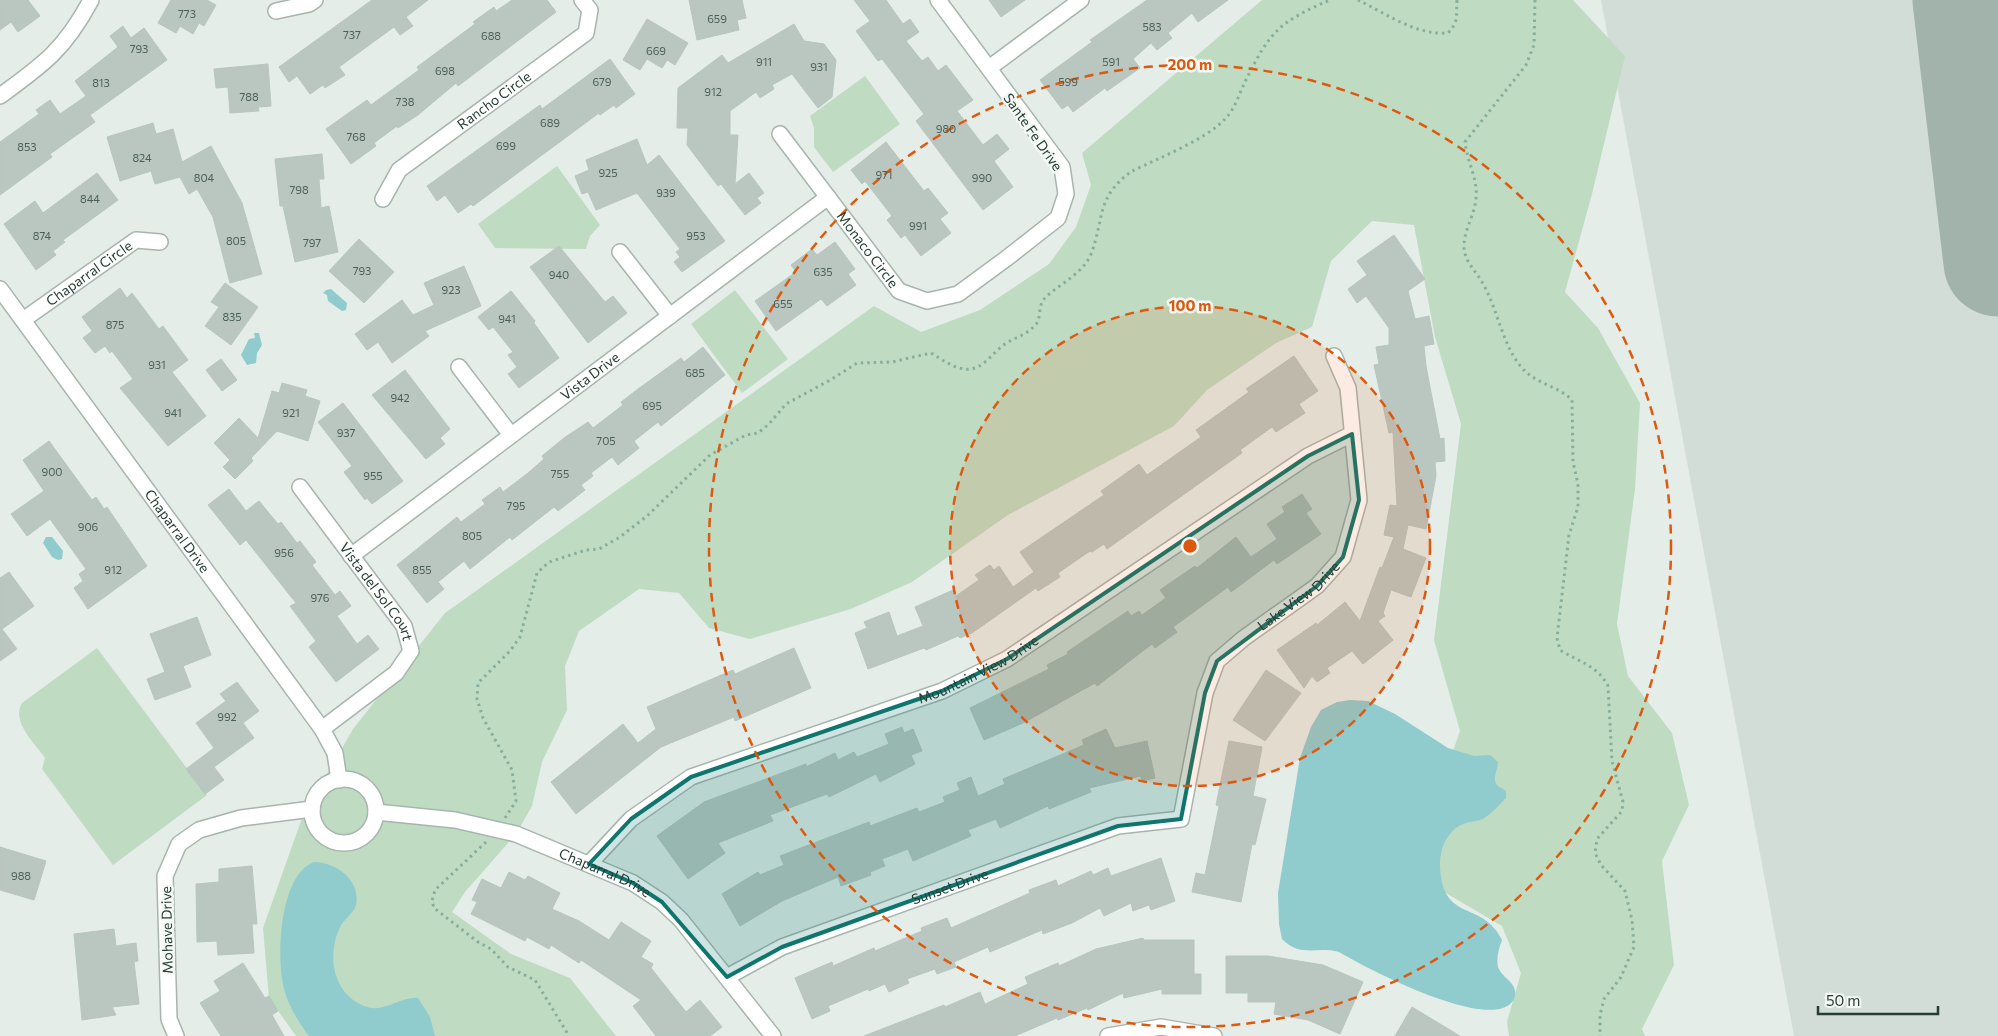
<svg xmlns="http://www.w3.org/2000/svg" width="1998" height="1036" viewBox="0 0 1998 1036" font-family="Commissioner,sans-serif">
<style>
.built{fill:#d2ddd7}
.green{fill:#bfdcc3}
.water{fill:#90cbce}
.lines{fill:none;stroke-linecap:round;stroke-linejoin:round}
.taxiway{stroke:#a2b3ac;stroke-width:44}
.runway{stroke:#a2b3ac;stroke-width:109}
.building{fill:#bac7c1;stroke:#b7c6be}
.minor-casing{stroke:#a7b5ae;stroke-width:18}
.path{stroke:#87ae9d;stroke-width:3;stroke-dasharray:2.5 4;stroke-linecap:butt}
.minor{stroke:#fff;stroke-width:15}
.marked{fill:#0f766e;fill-opacity:0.2;stroke:#0f766e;stroke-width:4;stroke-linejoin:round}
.ring{fill:none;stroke:#de580e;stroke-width:2.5;stroke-dasharray:9 6}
.labels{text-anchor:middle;stroke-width:5;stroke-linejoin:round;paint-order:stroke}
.number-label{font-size:11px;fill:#4a6057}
.street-label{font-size:14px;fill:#253d34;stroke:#f5f9f6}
.centre{fill:#de580e;stroke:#f5f9f6;stroke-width:2.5}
.ring-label{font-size:15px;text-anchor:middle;font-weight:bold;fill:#de580e;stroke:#f5f9f6;stroke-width:5;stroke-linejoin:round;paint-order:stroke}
</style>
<rect width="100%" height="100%" fill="#e4ede8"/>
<!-- built -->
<polygon class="built" points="1601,0 1998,0 1998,1036 1794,1036"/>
<!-- green -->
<g class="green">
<polygon points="1262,0 1573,0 1625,56 1592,194 1565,292 1598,328 1640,403 1635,489 1617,624 1628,676 1672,733 1689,805 1662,861 1674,965 1642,1029 1645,1036 1509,1036 1507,1022 1521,973 1502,926 1427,882 1433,808 1460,731 1434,640 1461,424 1435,337 1414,225 1372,221 1331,261 1312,327 1276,343 1207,390 1174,426 1008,515 912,582 851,609 750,639 709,628 679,593 639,589 579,631 565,666 567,710 542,762 532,806 516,834 465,892 452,912 511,954 570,978 616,1036 296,1036 269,998 263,928 302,818 353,729 445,613 874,306 921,332 980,310 1049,264 1076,227 1091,185 1082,153"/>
<polygon points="865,76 900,124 833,172 814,147 814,128 810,116"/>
<polygon points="557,166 600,225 590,236 586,249 495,248 478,224"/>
<polygon points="735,290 788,359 742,393 691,324"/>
<path d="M97 648 207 795 113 865 42 769 45 758C34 742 11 722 22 703Z"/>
</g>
<!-- water -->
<g class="water">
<polygon points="331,289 347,303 346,310 342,311 328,301 327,295 323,293 326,290"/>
<polygon points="254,333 259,333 262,345 257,353 256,363 247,365 241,355 249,339 255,338"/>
<polygon points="46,537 52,537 63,551 62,559 58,560 52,557 43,543"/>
<path d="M1350 700 1368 701 1395 714 1448 748 1474 756 1490 755 1498 762C1498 769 1491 781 1498 786 1501 788 1504 789 1506 791V798C1499 805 1489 817 1480 820 1467 823 1459 823 1450 834 1442 843 1440 855 1440 866 1442 924 1482 899 1502 940 1499 948 1496 958 1498 967 1502 979 1520 983 1514 999 1495 1036 1366 968 1339 952 1316 946 1301 958 1282 939L1279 924 1278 893 1300 758 1311 727 1321 710 1337 702Z"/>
<path d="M314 862C336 862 361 880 356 905 354 913 344 919 340 927 326 956 333 996 367 1007 384 1013 401 996 418 998L430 1017 435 1036H309C298 1021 289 1007 284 989 276 958 279 875 314 862Z"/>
</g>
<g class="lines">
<!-- taxiway -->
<path class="taxiway" d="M1974 55C1976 37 1981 26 1998 18"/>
<!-- runway -->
<polyline class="runway" points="1967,0 1998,262"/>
</g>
<!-- building -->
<g class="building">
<polygon points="0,0 28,0 40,16 18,32 11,22 0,30"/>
<polygon points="171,0 207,0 216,5 204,26 199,23 193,34 180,26 176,33 158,23"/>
<polygon points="372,0 428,0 406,17 413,26 400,35 394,27 339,67 345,75 325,88 323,85 310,94 297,76 289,82 279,67"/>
<polygon points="512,0 547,0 556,12 458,86 456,83 418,115 398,128 397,126 374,143 376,146 351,164 326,129 367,100 371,105 419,70 417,67 475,24 473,22 494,7 496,11"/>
<polygon points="689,0 742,0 746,18 737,20 739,30 697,40"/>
<polygon points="854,0 886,0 903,24 910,19 919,32 906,41 922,61 928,57 938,71 946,65 973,100 957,111 983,145 997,134 1009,149 994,161 1013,187 983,210 916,121 924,114 882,59 878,61 856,31 870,21"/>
<polygon points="989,0 1025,0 1001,17"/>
<polygon points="1147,0 1228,0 1198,22 1192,13 1168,33 1172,38 1157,50 1151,43 1133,59 1140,68 1107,91 1105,88 1073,112 1068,105 1062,109 1040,80 1092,42 1090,40"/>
<polygon points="647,19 688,43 675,65 667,60 662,68 647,59 640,70 623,60"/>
<polygon points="794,24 804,41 824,44 836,60 832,97 818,108 792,74 772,85 774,89 760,98 756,92 730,111 730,135 738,135 735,184 749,173 764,193 757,198 761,203 745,215 721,184 718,186 687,145 688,128 677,128 678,88 722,55 728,63"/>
<polygon points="123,26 131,38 144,28 167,60 90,115 95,122 50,154 52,157 0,195 0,142 39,114 36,110 50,100 60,114 86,96 75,81 118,47 110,36"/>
<polygon points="610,59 635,94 616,108 614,105 600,115 599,113 473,206 471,204 458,213 445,195 437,201 427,186 540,105 542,109"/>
<polygon points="268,64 271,106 258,107 259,111 230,113 228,87 216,88 214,69"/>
<polygon points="153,123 156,134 173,129 182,162 211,146 242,203 262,274 230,283 213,217 197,189 189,194 180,177 155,184 151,171 120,181 107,137"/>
<polygon points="637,139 647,165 659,155 725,241 682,272 674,262 680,257 676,252 680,249 637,193 596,210 588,192 582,194 575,176 589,170 586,160"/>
<polygon points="886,142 924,191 928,188 948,213 940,219 951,233 921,256 905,235 901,238 887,220 892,216 865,181 862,184 851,170"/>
<polygon points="322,154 324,179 319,179 321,208 329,206 338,252 295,262 283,206 280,206 275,159"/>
<polygon points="97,173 118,200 63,240 65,242 53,251 56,255 36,270 4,224 35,201 43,213"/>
<polygon points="1394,235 1425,279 1408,291 1415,319 1429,316 1434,344 1424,346 1426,366 1440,439 1444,438 1445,461 1435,462 1436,476 1426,529 1408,525 1403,549 1426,558 1411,597 1391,590 1383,613 1385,616 1378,621 1393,640 1363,664 1352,651 1327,668 1330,673 1317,682 1312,676 1304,688 1277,650 1316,623 1317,625 1345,602 1360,621 1380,567 1382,568 1394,537 1384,535 1390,505 1397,506 1393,432 1389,433 1374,365 1379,364 1376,347 1389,345 1389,328 1366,296 1357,303 1348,289 1367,275 1357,261"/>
<polygon points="359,239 394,272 364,303 329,271"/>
<polygon points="835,242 855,269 848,274 856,285 827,306 821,299 776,331 755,301 796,272 791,265 812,249 817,255"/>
<polygon points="559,246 605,302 613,296 627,313 588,343 530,267"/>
<polygon points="464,266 481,306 425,331 429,336 392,363 378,342 367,350 355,334 402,300 413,315 434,305 424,283"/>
<polygon points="225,283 258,307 231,345 205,326 219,307 211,302"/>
<polygon points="120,288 127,298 132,293 159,329 163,326 188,360 172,372 206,416 168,446 120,388 133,379 112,351 110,353 105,346 95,353 83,338 92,331 82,317"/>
<polygon points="511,291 535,321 534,323 559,358 519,388 508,374 517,367 508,355 513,352 493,327 489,330 478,317"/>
<polygon points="703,347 725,375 661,426 658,422 634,441 639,448 618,465 612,457 591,473 593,476 581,485 585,490 558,511 554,507 512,540 510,537 470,569 464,561 438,582 444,589 427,603 397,565 457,517 461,522 485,504 482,500 500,487 503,492 528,473 544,459 542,456 564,438 588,422 593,428 623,405 621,402 638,389 681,358 684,362"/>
<polygon points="1294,356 1318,391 1299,404 1305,413 1276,432 1272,427 1240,450 1242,453 1107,549 1104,544 1092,552 1090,551 1058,573 1060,577 1038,591 1036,588 972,633 960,638 958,636 926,650 924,648 868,669 855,633 867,628 864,622 889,612 897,636 923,626 915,607 953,590 956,596 979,580 975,575 990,565 994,570 999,566 1013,587 1034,572 1020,552 1104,495 1101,491 1139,464 1147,475 1201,437 1196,430 1249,392 1246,389"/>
<polygon points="221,359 237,380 222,391 206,370"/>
<polygon points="405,370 450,429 440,438 445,444 426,459 372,395"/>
<polygon points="282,383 307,390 305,396 320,401 308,441 277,431 251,458 253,461 235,479 223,467 230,460 214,443 239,418 258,438 272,391 279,393"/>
<polygon points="343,403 403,481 372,504 367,498 365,500 344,472 352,466 318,422"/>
<polygon points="49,441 92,500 96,497 104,509 107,507 147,566 88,609 74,588 83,581 79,574 86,569 50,519 27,536 11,514 44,491 23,460"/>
<polygon points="229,489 246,511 259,501 278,524 281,522 297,543 300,541 316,562 312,565 335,595 340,591 351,606 337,616 357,644 368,635 379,649 336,682 309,647 316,641 290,606 296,603 246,540 240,545 208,505"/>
<polygon points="1302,494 1312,509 1306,513 1321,534 1277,564 1274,560 1231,592 1228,587 1173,627 1177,632 1155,648 1152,644 1097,686 1095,683 1023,723 984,740 970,708 1049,669 1047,665 1068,654 1067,652 1128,611 1131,616 1139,611 1142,615 1166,598 1160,590 1195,566 1197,568 1236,537 1251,557 1277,539 1267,524 1285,512 1282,507"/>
<polygon points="9,572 34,606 2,629 17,649 0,661 0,578"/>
<polygon points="197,617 211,655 183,666 191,687 155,700 147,679 165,672 150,634"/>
<polygon points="794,648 811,688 735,721 734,717 661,747 576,814 551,782 623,724 638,743 656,729 647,707 733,670 735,674"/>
<polygon points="1266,670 1301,693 1265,741 1233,720"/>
<polygon points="237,682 259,711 243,723 254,738 214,767 224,780 205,794 186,769 214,748 196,723 226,701 220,694"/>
<polygon points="902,727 904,733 913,729 922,751 911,755 915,764 880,782 876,774 829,797 827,794 770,815 773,821 718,843 725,853 688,879 657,836 704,802 806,764 806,767 835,753 838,760 854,752 857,757 889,744 885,734"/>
<polygon points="1106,729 1115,748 1147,741 1155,778 1142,781 1141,776 1089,788 1091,792 1049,809 1048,806 1000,828 996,819 968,830 971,836 913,861 908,849 882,859 885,866 870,872 871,875 841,886 838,877 782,901 740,926 722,894 758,872 760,875 784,865 780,856 869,822 870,826 917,808 919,812 945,802 943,797 960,790 957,783 971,777 978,796 1005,784 1003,779 1084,745 1082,740"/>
<polygon points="1229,741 1262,747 1253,796 1266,799 1255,845 1252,844 1241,902 1192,892 1196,873 1205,875 1219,806 1216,805"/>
<polygon points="0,847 46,861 34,900 0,890"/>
<polygon points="1161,858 1175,901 1151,910 1149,905 1133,911 1131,903 1104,916 1100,908 1072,923 1043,934 1042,930 990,952 988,947 954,962 956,967 937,974 935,969 907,979 909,983 889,992 885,984 869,991 868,989 828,1006 830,1011 812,1019 795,978 832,962 833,966 874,948 875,951 922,931 921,928 947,918 951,928 1030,893 1029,890 1056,880 1058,886 1091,871 1093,875 1108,868 1111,876"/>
<polygon points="252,866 257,924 252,924 254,953 218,955 217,941 197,942 196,884 219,882 219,869"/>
<polygon points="509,872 525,880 528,876 560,893 552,909 579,921 609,940 621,922 651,941 641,957 653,964 651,968 686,1012 700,1000 722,1027 710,1036 656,1036 633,1006 641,1000 581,960 579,963 551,945 549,949 527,937 525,941 471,914 477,902 472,900 482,879 501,888"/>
<polygon points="114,929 116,946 136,943 138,961 134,962 139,1004 112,1007 116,1015 82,1020 74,934"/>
<polygon points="1143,938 1144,940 1194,940 1194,974 1201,974 1201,994 1162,994 1162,989 1124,998 1123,993 1088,1010 1087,1008 1058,1020 1057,1018 1015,1036 864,1036 944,1005 945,1007 980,992 985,1004 1028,984 1025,977 1058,963 1059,966 1096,949"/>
<polygon points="1226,956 1268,956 1323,965 1363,982 1340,1034 1308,1020 1274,1014 1276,1002 1248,1002 1248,993 1226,993"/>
<polygon points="243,963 265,998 269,996 278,1011 272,1015 284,1036 221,1036 200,1003 220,991 214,981"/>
<polygon points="1412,1007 1460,1036 1395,1036"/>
</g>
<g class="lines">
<defs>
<g id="minor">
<polyline points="276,11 309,4 315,0"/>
<polyline points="989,68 1081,0"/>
<path d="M0 96C44 64 65 49 91 0"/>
<path id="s1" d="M780 134 899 291 927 301 958 294 1007 258 1058 218 1066 194 1062 167 938 0"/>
<path id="s2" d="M383 199 399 170 586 33 590 10 582 0"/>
<polyline points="620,252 670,316"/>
<path id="s3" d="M0 289 322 729 335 753 339 780"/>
<path id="s4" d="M23 320 136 240 160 242"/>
<polyline points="459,367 511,435"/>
<path id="s5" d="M300 487 404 626 411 651 396 673 322 729"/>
<path id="s6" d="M351 556 828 197"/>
<circle cx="344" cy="811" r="32"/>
<path id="s7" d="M376 812 455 820 516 834 633 883 662 902 681 920 773 1036"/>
<path id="s8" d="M589 864 631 819 691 777 942 691 1007 659 1308 456 1352 434"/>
<path id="s9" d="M727 977 782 947 1118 826 1181 819 1205 693 1217 661 1244 638 1317 586 1343 557 1359 500 1348 388 1334 356"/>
<polyline points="176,1036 169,1019 165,876 179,844 199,830 241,818 312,809"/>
<polyline points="1108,1036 1161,1027 1214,1036"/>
</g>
</defs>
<!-- minor casing -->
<use href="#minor" class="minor-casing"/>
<!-- path -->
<g class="path">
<path d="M1358 0C1385 13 1417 36 1448 33 1459 22 1456 15 1457 0"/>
<path d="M1535 0 1534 45 1526 65 1465 142C1467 161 1478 179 1476 198 1475 214 1464 230 1464 246 1464 261 1475 270 1482 282 1498 309 1502 345 1522 368 1536 384 1558 386 1572 400L1573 462 1578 484V507L1569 535 1557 638 1560 650C1579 662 1597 665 1608 686L1612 761 1623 802 1622 811 1597 839 1595 853 1601 865 1625 891 1632 920 1634 947 1621 977 1604 999 1600 1015V1036"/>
<path d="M505 818 516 801 512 770 483 718 477 699 478 683 510 651 520 637 537 573 549 562 586 550 599 549 620 537 647 516 710 455 746 435 758 433 769 424 786 404 832 379 857 363 892 362 931 353C949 364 967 378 985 362 992 356 998 349 1005 344 1016 337 1029 334 1037 323 1041 316 1038 305 1045 298 1060 283 1082 275 1091 254 1105 218 1095 198 1132 171 1157 159 1207 139 1225 119 1235 109 1239 94 1245 82 1270 31 1279 22 1330 0"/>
<polyline points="486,842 435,890 432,901 434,908 478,942 491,949 508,967 535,980 569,1036"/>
</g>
<!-- minor -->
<use href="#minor" class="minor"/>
</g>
<!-- marked area -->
<path class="marked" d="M1352 434 1359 500 1343 557 1317 586 1217 661 1205 693 1181 819 1118 826 782 947 727 977 662 902 633 883 589 864 631 819 691 777 942 691 1007 659 1308 456Z"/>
<!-- distance rings -->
<circle cx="1190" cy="546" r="240" fill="#de580e" fill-opacity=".12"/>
<g class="ring">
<circle cx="1190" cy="546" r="240"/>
<circle cx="1190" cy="546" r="481"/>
</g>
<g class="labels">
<!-- number labels -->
<g class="number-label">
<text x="187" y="18">773</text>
<text x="717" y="23">659</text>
<text x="1152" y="31">583</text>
<text x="352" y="39">737</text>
<text x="491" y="40">688</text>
<text x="139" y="53">793</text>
<text x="656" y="55">669</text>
<text x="764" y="66">911</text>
<text x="1111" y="66">591</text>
<text x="819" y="71">931</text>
<text x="445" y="75">698</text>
<text x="602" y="86">679</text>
<text x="1068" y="86">599</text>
<text x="101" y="87">813</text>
<text x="713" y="96">912</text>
<text x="249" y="101">788</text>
<text x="405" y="106">738</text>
<text x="550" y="127">689</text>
<text x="946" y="133">980</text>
<text x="356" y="141">768</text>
<text x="506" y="150">699</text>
<text x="27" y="151">853</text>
<text x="142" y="162">824</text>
<text x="608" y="177">925</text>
<text x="884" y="179">971</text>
<text x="204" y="182">804</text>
<text x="982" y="182">990</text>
<text x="299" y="194">798</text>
<text x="666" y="197">939</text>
<text x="90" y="203">844</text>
<text x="918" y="230">991</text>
<text x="42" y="240">874</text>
<text x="696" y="240">953</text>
<text x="236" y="245">805</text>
<text x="312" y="247">797</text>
<text x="362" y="275">793</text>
<text x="823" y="276">635</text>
<text x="559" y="279">940</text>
<text x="451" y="294">923</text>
<text x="783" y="308">655</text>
<text x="232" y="321">835</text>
<text x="507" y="323">941</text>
<text x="115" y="329">875</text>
<text x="157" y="369">931</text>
<text x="695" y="377">685</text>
<text x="400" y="402">942</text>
<text x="652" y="410">695</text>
<text x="173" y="417">941</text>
<text x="291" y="417">921</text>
<text x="346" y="437">937</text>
<text x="606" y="445">705</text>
<text x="52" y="476">900</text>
<text x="560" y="478">755</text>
<text x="373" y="480">955</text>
<text x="516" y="510">795</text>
<text x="88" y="531">906</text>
<text x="472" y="540">805</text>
<text x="284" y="557">956</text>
<text x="113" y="574">912</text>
<text x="422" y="574">855</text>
<text x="320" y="602">976</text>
<text x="227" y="721">992</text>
<text x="21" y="880">988</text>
</g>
<!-- street labels -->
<g class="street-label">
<text dy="5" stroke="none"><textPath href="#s2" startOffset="151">Rancho Circle</textPath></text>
<text transform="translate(1033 132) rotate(55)" y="5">Sante Fe Drive</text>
<text dy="5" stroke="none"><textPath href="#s1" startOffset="145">Monaco Circle</textPath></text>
<text dy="5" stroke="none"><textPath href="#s4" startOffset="81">Chaparral Circle</textPath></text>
<text dy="5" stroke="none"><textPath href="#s6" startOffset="299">Vista Drive</textPath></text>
<text dy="5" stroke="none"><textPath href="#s3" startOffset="300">Chaparral Drive</textPath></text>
<text dy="5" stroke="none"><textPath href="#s5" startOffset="130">Vista del Sol Court</textPath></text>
<text dy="5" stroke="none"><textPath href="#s9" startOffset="750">Lake View Drive</textPath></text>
<text dy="5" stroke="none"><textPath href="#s8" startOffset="442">Mountain View Drive</textPath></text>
<text dy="5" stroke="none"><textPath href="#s7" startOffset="239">Chaparral Drive</textPath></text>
<text dy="5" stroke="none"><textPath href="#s9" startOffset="241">Sunset Drive</textPath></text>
<text transform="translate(167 930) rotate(-91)" y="5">Mohave Drive</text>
</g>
</g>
<circle cx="1190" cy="546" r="8" class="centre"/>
<g class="ring-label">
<text x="1190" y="70">200 m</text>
<text x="1190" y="311">100 m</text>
</g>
<!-- scale -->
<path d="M1818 1006v8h120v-8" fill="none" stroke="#253d34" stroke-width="2.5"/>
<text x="1826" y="1006" font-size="15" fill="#253d34" stroke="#f5f9f6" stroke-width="4" paint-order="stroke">50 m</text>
</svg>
